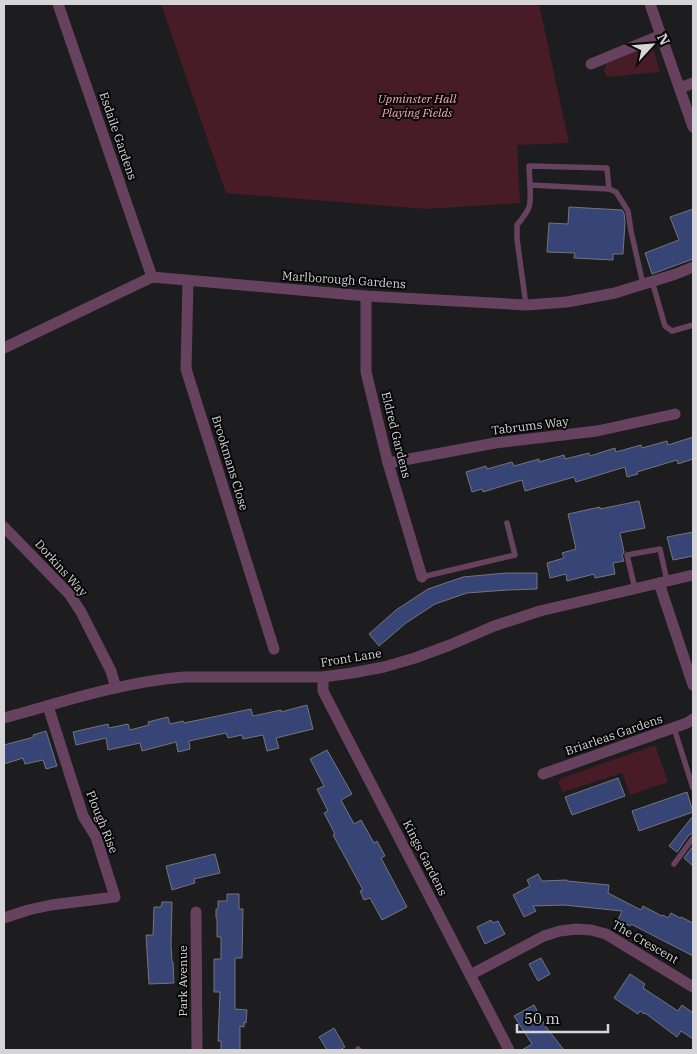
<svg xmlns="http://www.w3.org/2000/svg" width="697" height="1054" viewBox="0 0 697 1054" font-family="'IBM Plex Serif',serif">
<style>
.green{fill:#471c26}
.building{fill:#364576;stroke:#747579}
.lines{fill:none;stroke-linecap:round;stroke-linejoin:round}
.lane{stroke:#66425f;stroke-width:5.5}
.street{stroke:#66425f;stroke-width:11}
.labels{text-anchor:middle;stroke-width:4;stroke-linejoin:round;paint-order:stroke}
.park-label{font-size:12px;font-style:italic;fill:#f4a8b6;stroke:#070708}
.street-label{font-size:12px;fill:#d5d4d6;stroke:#070708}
</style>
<rect width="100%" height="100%" fill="#1d1c1f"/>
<!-- green -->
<g class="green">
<polygon points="161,4 539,4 569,143 517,145 520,203 426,209 226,193"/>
<polygon points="652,44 660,72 607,77 604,71 606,64"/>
<polygon points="655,745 668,782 630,795 622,773 563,792 558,782 562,778"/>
</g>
<!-- building -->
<g class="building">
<polygon points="569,207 622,210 624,213 625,222 623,254 613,254 613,260 574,258 575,253 547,252 549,223 568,224"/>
<polygon points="693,209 693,259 652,274 645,253 679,240 670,217"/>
<polygon points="693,437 693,459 678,464 677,460 637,472 638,474 627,477 625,467 576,482 574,477 525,491 522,480 483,492 482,489 472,492 466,472 486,466 487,469 512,462 514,466 539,459 539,462 564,455 565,459 589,453 590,456 615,448 616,452 641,445 642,448 667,441 668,445"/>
<polygon points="639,501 645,528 620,533 624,552 622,556 624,561 613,563 615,574 595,578 594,574 567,581 566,574 550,578 547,563 564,558 562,553 576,549 568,514 600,507 600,509"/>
<polygon points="693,532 693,556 673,560 667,537"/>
<polygon points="506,573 537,573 537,589 507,590 467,593 435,604 406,623 379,646 369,634 396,610 428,589 463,577"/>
<polygon points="307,705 313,729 276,738 279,748 267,751 263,735 243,739 242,735 228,738 226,733 189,741 190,749 178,752 176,742 142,751 140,743 108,750 106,738 76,745 73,732 108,724 109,728 128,724 130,730 149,725 148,722 168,717 170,724 183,721 184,723 251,709 253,716 281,710 281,712"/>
<polygon points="46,731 57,766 46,769 43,760 25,764 23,758 4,764 4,745 34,737 33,735"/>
<polygon points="327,750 352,794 341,800 354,824 361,820 374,843 377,841 385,856 381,858 407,907 382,920 370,898 364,900 360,891 363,890 333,835 335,834 324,813 328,811 317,789 324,786 310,759"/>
<polygon points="618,778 625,796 572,815 565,797"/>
<polygon points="687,792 693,812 639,831 632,811"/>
<polygon points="693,816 693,833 689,835 677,852 669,846"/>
<polygon points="693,846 693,866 684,858"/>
<polygon points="215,854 220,873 194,879 195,883 172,890 166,866"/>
<polygon points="538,874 542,881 567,880 567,881 609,885 608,893 641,910 643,906 662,916 663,915 668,918 671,913 680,918 681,917 693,923 693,956 631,924 630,926 618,920 622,911 564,905 533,906 536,911 524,917 513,895 530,886 527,880"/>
<polygon points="227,894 239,894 239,909 243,909 242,958 235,958 235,1009 247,1010 246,1023 244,1022 244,1027 240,1026 240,1050 221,1050 221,1041 218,1041 220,992 214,992 214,959 221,959 221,937 217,937 217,918 216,918 216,909 218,909 218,901 227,901"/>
<polygon points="162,902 172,902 171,945 172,962 173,962 174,983 149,984 146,935 153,935 154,907 161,907"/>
<polygon points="491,920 493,923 498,921 505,934 485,944 477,927"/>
<polygon points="541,958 550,974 538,981 529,964"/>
<polygon points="630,974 645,984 643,988 678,1011 682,1005 693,1013 693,1039 681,1031 677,1037 645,1013 644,1014 640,1011 638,1014 614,998"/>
<polygon points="534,1005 546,1027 564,1050 522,1050 532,1044 514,1016"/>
<polygon points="334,1028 345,1047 340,1050 327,1050 319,1037"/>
</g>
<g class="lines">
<!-- lane -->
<g class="lane">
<polyline points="609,189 607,168 529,166 530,185 609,189 616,192 628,211 631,231 643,284"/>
<polyline points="652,281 665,326 672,331 693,325"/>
<path d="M526 305 517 239V225C531 208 531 207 530 185"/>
<polyline points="422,577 515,555 507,523"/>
<polyline points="635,589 627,555 660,549 667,581"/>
<polyline points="674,728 693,788"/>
<polyline points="674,864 693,838"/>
<polyline points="358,1049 359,1050"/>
</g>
<!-- street -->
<g class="street">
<polyline points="58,4 152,277"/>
<polyline points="650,4 693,127"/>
<polyline points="591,64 661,35"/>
<polyline points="680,88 693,83"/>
<polyline points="188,281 186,369 274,649"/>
<polyline points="366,296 366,372 388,463 422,577"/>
<polyline points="4,348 152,277 366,296 526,305 567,302 615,293 676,274 693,267"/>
<polyline points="388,463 495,443 597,431 675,414"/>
<polyline points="4,527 70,595 81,612 111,671 116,688"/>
<polyline points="659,583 693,685"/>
<polyline points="323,677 323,691 509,1050"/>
<path d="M4 718C63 702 122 682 184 677H323L352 673 384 667 415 658 450 645 494 626 540 611 693 575"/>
<polyline points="543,774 687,723 693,719"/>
<polyline points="196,912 197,1050"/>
<polyline points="4,918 28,910 51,905 115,897 96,837 83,816 48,706"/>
<polyline points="470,975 544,936 560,931 576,929 591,930 606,934 693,987"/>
</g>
</g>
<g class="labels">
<!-- park labels -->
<g class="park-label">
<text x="417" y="103">Upminster Hall<tspan x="417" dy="14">Playing Fields</tspan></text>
</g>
<!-- street labels -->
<g class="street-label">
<text transform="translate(118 136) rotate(71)" y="4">Esdaile Gardens</text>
<text transform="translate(344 280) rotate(4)" y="4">Marlborough Gardens</text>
<text transform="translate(530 426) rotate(-7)" y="4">Tabrums Way</text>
<text transform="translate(396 435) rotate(76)" y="4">Eldred Gardens</text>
<text transform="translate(230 463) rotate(73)" y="4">Brookmans Close</text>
<text transform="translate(61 568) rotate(48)" y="4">Dorkins Way</text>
<text transform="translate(351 658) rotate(-9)" y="4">Front Lane</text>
<text transform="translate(614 735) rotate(-19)" y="4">Briarleas Gardens</text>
<text transform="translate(102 822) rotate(68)" y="4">Plough Rise</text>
<text transform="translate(425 858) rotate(63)" y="4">Kings Gardens</text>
<text transform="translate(645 942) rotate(30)" y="4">The Crescent</text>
<text transform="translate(183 981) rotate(-90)" y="4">Park Avenue</text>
</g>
</g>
<!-- border -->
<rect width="697" height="1054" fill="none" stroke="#d5d4d6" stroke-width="10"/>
<!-- north arrow -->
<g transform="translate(652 45) rotate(64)" stroke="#070708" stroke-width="4" paint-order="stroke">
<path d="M0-4L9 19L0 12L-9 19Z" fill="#d5d4d6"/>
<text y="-8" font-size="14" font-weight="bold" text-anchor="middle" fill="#d5d4d6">N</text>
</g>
<!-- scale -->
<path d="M517 1024v8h91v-8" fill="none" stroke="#d5d4d6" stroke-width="2.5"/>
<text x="524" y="1024" font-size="15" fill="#d5d4d6" stroke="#070708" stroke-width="4" paint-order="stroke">50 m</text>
</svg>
